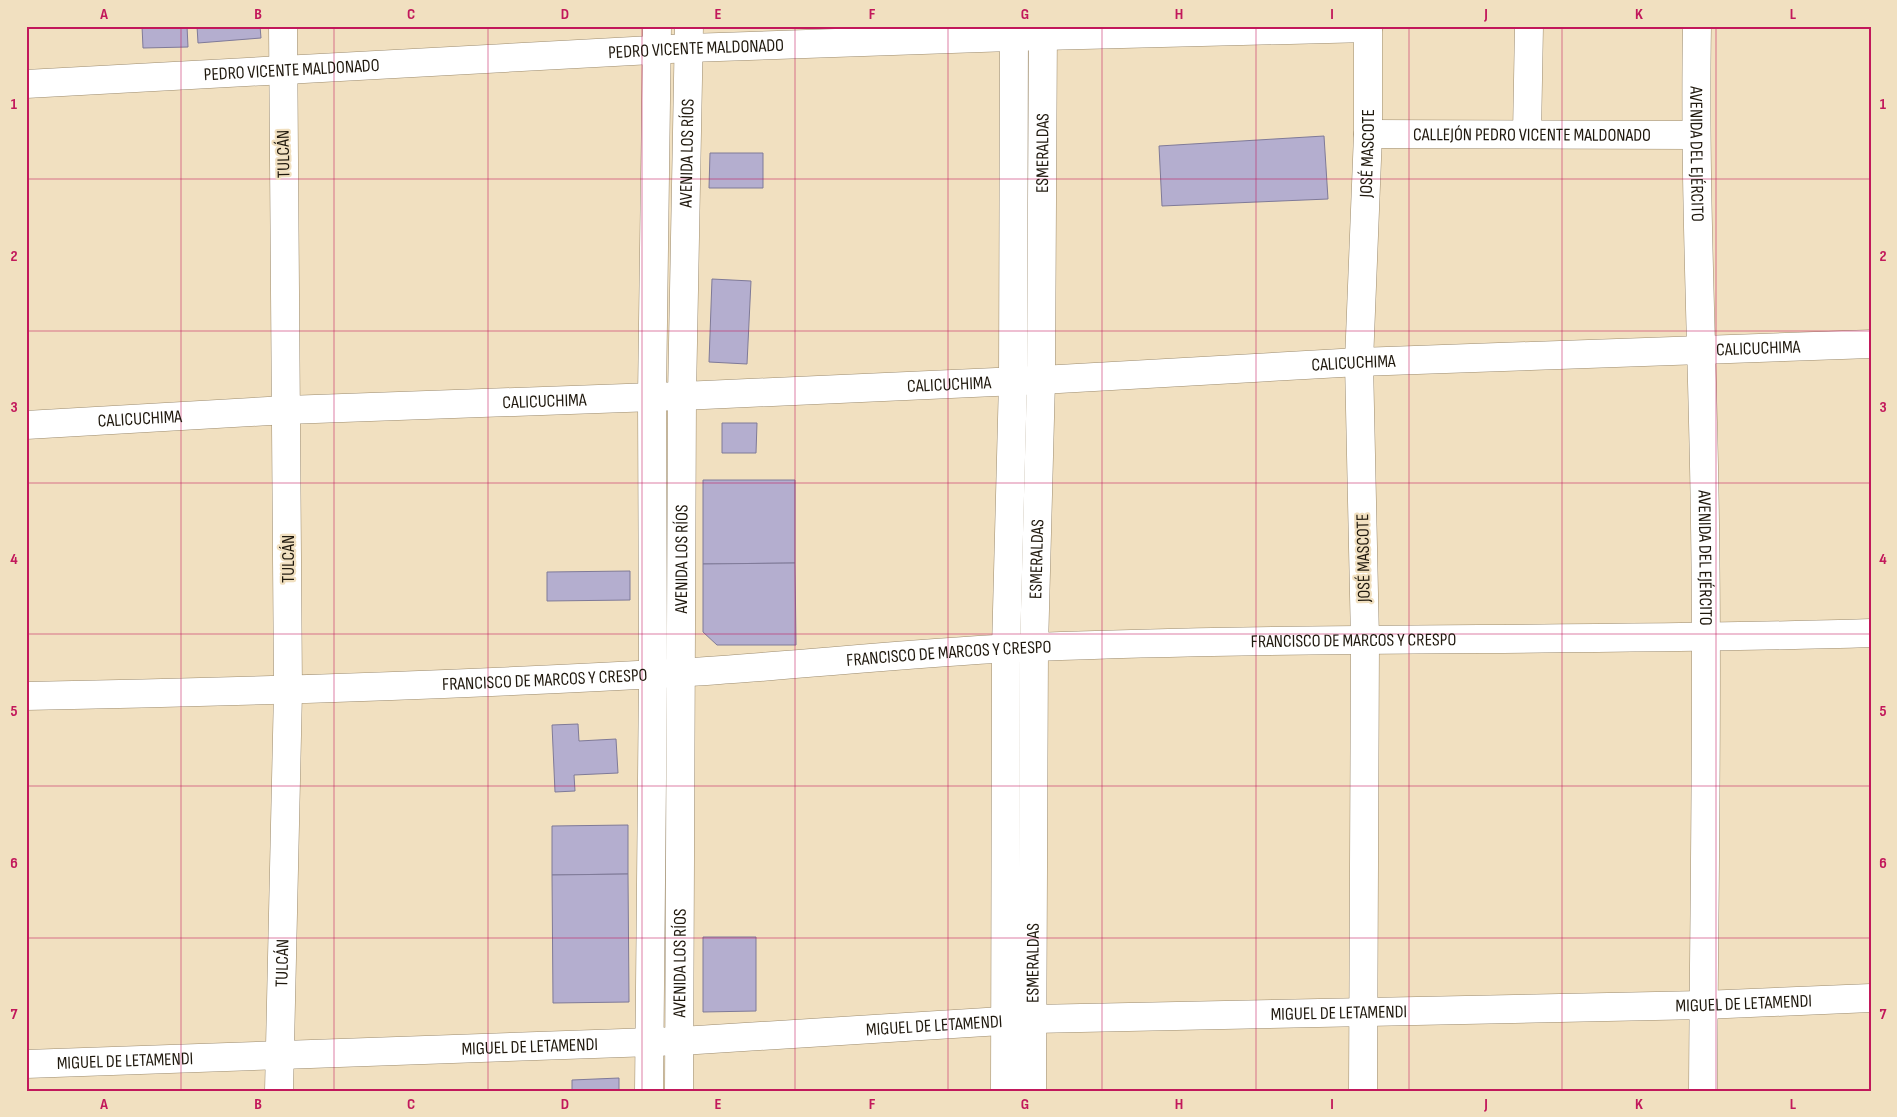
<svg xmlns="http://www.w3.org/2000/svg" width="1897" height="1117" viewBox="0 0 1897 1117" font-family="'Sofia Sans Condensed',sans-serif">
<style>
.building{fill:#b4aecf;stroke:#7f7a98}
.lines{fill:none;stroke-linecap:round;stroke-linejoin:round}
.minor-casing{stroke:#9c8b6e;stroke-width:29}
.secondary-casing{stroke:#9c8b6e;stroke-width:29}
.minor{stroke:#fff;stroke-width:28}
.secondary{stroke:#fff;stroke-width:28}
.grid{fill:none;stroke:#c2185b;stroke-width:1;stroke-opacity:0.55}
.labels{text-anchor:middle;stroke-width:4.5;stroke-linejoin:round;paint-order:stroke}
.street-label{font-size:18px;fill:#1f180d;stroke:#f1e0c0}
.neatline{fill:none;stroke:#c2185b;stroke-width:2}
.grid-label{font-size:16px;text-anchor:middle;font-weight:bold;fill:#c2185b}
</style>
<rect width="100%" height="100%" fill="#f1e0c0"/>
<!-- building -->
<g class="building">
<polygon points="142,26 187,26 188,47 143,48"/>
<polygon points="197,26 260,26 261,38 198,43"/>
<polygon points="1324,136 1328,199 1162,206 1159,146"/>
<polygon points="710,153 763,153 763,188 709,188"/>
<polygon points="712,279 751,281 747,364 709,362"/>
<polygon points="722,423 757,423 756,453 722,453"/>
<polygon points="703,480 795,480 795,563 703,564"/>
<polygon points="795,563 796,645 717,645 703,632 703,564"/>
<polygon points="630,571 630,600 547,601 547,572"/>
<polygon points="578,724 579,741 616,739 618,773 574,775 575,791 555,792 552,725"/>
<polygon points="628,825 628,874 552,875 552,826"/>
<polygon points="628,874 629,1002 553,1003 552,875"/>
<polygon points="703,937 756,937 756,1011 703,1012"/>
<polygon points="619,1078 619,1091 572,1091 572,1080"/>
</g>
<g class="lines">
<defs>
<g id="minor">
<path id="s1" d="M1697 26C1694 192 1703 358 1705 524 1708 713 1704 902 1703 1091"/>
<path id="s2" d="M26 84 689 48 1043 36 1368 28"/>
<path id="s3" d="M1368 134 1695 135"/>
<polyline points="1527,134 1529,26"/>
<path id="s4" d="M26 425 287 410 682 396 1041 380 1359 362 1871 344"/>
<path id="s5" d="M26 696C243 692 459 685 675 673 795 666 916 652 1036 647 1314 636 1593 642 1871 633"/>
<path id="s6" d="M26 1064 681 1041 1033 1019 1703 1005 1871 998"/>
<path id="s7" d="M279 1091 288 691 283 26"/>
<path id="s8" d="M1363 1091 1365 640 1359 362 1368 134V26"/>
</g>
<g id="secondary">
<polyline points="649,1091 653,674 652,397 657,26"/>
<path id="s9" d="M679 1091 682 396 689 26"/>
<polyline points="1005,1091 1006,649 1013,381 1014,26"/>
<path id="s10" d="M1032 1091 1034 648 1041 380 1043 26"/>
</g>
</defs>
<!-- minor casing -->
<use href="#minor" class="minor-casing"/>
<!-- secondary casing -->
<use href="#secondary" class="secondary-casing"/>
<!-- minor -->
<use href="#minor" class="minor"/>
<!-- secondary -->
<use href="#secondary" class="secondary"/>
</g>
<!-- grid -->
<path class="grid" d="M181 26V1091M334 26V1091M488 26V1091M642 26V1091M795 26V1091M948 26V1091M1102 26V1091M1256 26V1091M1409 26V1091M1562 26V1091M1716 26V1091M26 179H1871M26 331H1871M26 483H1871M26 634H1871M26 786H1871M26 938H1871"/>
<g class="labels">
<!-- street labels -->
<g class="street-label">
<text dy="6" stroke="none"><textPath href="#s2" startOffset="671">PEDRO VICENTE MALDONADO</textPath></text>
<text dy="6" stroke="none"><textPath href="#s2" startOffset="266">PEDRO VICENTE MALDONADO</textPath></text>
<text dy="6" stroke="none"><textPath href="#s3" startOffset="164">CALLEJÓN PEDRO VICENTE MALDONADO</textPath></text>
<text transform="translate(283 154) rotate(-91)" y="6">TULCÁN</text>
<text dy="6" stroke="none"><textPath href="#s9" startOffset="938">AVENIDA LOS RÍOS</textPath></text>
<text dy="6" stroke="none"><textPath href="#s10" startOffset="938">ESMERALDAS</textPath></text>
<text dy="6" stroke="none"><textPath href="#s8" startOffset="938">JOSÉ MASCOTE</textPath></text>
<text dy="6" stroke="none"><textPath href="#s1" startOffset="128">AVENIDA DEL EJÉRCITO</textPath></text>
<text dy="6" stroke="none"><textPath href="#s4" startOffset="1734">CALICUCHIMA</textPath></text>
<text dy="6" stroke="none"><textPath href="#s4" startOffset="1329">CALICUCHIMA</textPath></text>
<text dy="6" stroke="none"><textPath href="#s4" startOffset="924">CALICUCHIMA</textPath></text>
<text dy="6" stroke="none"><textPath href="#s4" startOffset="519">CALICUCHIMA</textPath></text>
<text dy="6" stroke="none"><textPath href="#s4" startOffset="114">CALICUCHIMA</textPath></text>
<text dy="6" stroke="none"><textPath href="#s9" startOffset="532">AVENIDA LOS RÍOS</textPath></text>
<text dy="6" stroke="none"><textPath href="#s10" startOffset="532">ESMERALDAS</textPath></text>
<text transform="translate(1363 558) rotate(-91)" y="6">JOSÉ MASCOTE</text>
<text dy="6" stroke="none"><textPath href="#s1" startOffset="532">AVENIDA DEL EJÉRCITO</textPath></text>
<text transform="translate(288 559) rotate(-90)" y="6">TULCÁN</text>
<text dy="6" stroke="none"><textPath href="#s5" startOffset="1329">FRANCISCO DE MARCOS Y CRESPO</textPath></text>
<text dy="6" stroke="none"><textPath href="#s5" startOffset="924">FRANCISCO DE MARCOS Y CRESPO</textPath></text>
<text dy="6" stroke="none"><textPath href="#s5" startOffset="519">FRANCISCO DE MARCOS Y CRESPO</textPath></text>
<text dy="6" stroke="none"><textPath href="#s7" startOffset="128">TULCÁN</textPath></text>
<text dy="6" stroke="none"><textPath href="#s9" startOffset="128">AVENIDA LOS RÍOS</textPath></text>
<text dy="6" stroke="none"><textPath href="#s10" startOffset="128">ESMERALDAS</textPath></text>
<text dy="6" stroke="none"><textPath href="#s6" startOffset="1719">MIGUEL DE LETAMENDI</textPath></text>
<text dy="6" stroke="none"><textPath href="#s6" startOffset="1314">MIGUEL DE LETAMENDI</textPath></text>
<text dy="6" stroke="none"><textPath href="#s6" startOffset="909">MIGUEL DE LETAMENDI</textPath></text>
<text dy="6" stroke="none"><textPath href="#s6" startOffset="504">MIGUEL DE LETAMENDI</textPath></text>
<text dy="6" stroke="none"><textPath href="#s6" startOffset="99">MIGUEL DE LETAMENDI</textPath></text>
</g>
</g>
<!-- border -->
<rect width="1897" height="1117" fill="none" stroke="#f1e0c0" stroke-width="55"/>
<rect x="28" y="28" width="1842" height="1062" class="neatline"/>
<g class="grid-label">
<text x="104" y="19">A</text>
<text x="258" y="19">B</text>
<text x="411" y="19">C</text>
<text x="565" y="19">D</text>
<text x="718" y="19">E</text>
<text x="872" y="19">F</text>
<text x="1025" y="19">G</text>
<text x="1179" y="19">H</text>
<text x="1332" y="19">I</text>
<text x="1486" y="19">J</text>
<text x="1639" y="19">K</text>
<text x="1793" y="19">L</text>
<text x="14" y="109">1</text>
<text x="1883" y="109">1</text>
<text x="14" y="261">2</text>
<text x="1883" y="261">2</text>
<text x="14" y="412">3</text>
<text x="1883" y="412">3</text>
<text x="14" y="564">4</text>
<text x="1883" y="564">4</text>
<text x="14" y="716">5</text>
<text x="1883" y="716">5</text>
<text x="14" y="868">6</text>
<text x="1883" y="868">6</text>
<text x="14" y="1019">7</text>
<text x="1883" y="1019">7</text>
<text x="104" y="1109">A</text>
<text x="258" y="1109">B</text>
<text x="411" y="1109">C</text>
<text x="565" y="1109">D</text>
<text x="718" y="1109">E</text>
<text x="872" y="1109">F</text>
<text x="1025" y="1109">G</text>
<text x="1179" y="1109">H</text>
<text x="1332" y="1109">I</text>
<text x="1486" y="1109">J</text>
<text x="1639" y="1109">K</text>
<text x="1793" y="1109">L</text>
</g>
</svg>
